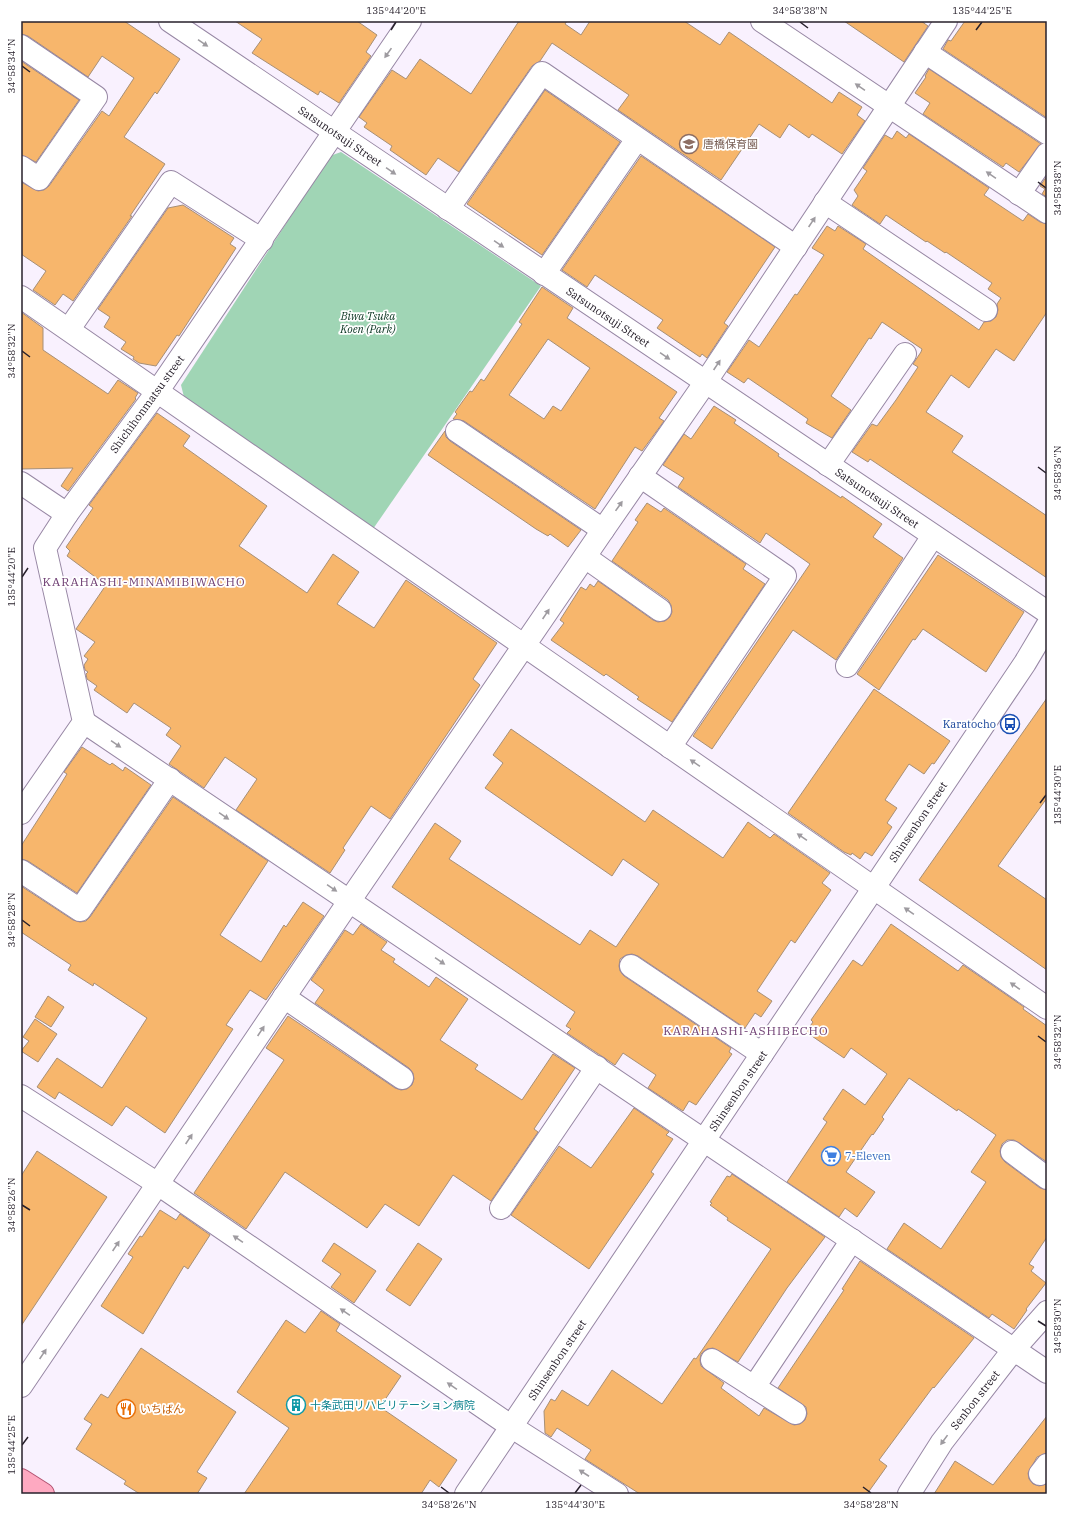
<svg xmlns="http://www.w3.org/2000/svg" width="1068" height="1515" viewBox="0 0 1068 1515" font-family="'IBM Plex Serif','Noto Sans JP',serif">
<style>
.green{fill:#a0d5b5}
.building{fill:#f7b66c;stroke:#a78f76;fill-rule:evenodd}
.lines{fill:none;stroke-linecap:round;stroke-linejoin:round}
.minor-casing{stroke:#9787a4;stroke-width:24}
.major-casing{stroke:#b25372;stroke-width:24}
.minor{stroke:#fff;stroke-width:22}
.major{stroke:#fea9c1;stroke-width:22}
.oneway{fill:#9e9ba0}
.ticks{fill:none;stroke:#27202b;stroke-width:1.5}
.labels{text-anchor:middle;stroke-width:3.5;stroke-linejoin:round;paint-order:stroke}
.street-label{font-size:11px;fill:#27202b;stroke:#fff}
.education-label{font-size:11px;fill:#785e54;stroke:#fff;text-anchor:start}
.park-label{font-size:11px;font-style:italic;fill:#08331f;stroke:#fff}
.transit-label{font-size:11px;fill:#164399;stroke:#fff;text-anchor:end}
.shop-label{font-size:11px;fill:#366cbe;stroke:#fff;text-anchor:start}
.culture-label{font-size:11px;fill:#0d838f;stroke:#fff;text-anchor:start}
.food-label{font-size:11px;fill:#c56008;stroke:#fff;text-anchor:start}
.neighbourhood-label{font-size:12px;letter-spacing:1px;fill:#704074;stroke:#fff}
.neatline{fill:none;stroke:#27202b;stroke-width:1.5}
.ticks-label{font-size:10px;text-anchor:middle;fill:#27202b}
</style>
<rect width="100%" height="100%" fill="#f9f1fe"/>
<!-- green -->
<polygon class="green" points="341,152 541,286 373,529 184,397 181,385 330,156"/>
<!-- building -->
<g class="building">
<polygon points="21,21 124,21 180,59 157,94 155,92 124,137 165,164 130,216 132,216 73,301 63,294 55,305 33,290 46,271 21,254 21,182 38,191 44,190 49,186 102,111 109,116 134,78 102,56 88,77 28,36 21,34"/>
<polygon points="235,21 357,21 377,35 366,52 371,56 339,103 320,91 318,95 252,53 262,39"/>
<polygon points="519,21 567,21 565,24 581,35 590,21 684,21 720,45 729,32 832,103 839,92 862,107 857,115 865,121 842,154 812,134 809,138 789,124 780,138 759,124 721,180 618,110 629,95 552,43 540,61 532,66 459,172 438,158 426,175 390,150 392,146 364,127 367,123 359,117 392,70 406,79 420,59 471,94"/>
<polygon points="844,21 921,21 928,26 904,62"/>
<polygon points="965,21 1047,21 1047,118 943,49 948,40 951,41"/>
<polygon points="21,61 79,100 36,162 21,155"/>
<polygon points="929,69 1041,144 1019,172 1006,163 1003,167 923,114 930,103 915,93 926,77 925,76"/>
<polygon points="545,90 620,142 542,255 467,204"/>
<polygon points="897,131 906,138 909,134 989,188 984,195 1023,221 1028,214 1040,222 1047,224 1047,312 1014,361 996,349 969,388 951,375 926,412 963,436 952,452 1047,516 1047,578 870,459 868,462 852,452 872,424 877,426 896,400 918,367 913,364 921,352 922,349 882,322 871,339 869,338 831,396 851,410 832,438 806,423 808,419 748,378 744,383 727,372 749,340 759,347 795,294 797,295 824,255 812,248 827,226 835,231 838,226 866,244 863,249 979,330 984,322 991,321 996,317 998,310 997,304 1001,298 988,289 992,283 946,252 945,253 927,241 926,242 886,215 880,224 852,205 858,196 854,190 867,171 863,168 885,135 892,139"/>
<polygon points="641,156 775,247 724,323 728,326 707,358 702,354 700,357 657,328 663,320 595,275 587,287 562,270"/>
<polygon points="1047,176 1047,197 1042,194 1045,189 1040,186"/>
<polygon points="183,205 234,238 230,244 236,248 179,336 177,335 156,366 139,363 133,359 134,357 121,349 126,342 104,327 110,317 98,309 168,208"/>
<path d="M542 287 573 308 567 318 677 392 659 418 664 421 642 451 635 447 595 509 464 421 453 419 457 414 455 412 470 391 472 392 481 379 484 381 522 324 519 322ZM548 339 590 368 561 411 553 406 544 419 509 395Z"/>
<polygon points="21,312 43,328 43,350 108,394 118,380 138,393 135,398 136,399 68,491 61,486 73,468 21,469"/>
<polygon points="714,406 736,420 734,423 779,454 778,456 841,498 842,496 882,524 873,537 903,558 836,660 793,630 712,749 693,736 810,564 766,533 760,543 678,487 684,478 663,465 684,434 691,439"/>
<polygon points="157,413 190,436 183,446 267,506 239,546 307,593 333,554 359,572 337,604 374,628 406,580 497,643 473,679 480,685 390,819 371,806 343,848 345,850 330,873 236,810 257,779 225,757 204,788 169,764 181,746 166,735 171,728 134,703 127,713 94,690 97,686 87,679 86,674 88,672 85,670 84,665 88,659 84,656 95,642 76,629 106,585 67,556 70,551 66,547 93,508 89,505"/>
<polygon points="445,431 446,437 450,441 581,530 568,547 550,534 548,536 536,529 428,455"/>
<polygon points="647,503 661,512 664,508 746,564 743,569 765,584 672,722 637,699 639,697 606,674 604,676 551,640 564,623 560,620 581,587 586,590 590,584 594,587 598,581 653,620 658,622 665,621 670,617 672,612 671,605 668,600 612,561 638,522 635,520"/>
<polygon points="938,555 1024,612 986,672 923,629 915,640 913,639 879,690 857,674"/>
<polygon points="874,689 950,741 934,764 932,763 924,774 909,764 885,800 897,808 887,823 892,827 872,856 865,852 860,859 852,853 851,855 844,852 788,813"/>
<polygon points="1047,698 1047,798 998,866 1047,900 1047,970 919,880"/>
<polygon points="511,729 645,822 653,810 723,858 748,822 770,838 774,834 830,873 822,883 831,890 795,943 791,940 757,991 772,1001 761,1017 755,1013 745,1028 638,956 632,954 626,955 620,959 619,966 620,971 624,976 731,1048 729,1052 732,1054 696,1105 689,1101 683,1111 648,1088 656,1075 623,1053 615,1065 567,1033 571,1029 566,1026 575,1012 392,887 435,823 461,841 449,859 580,945 590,930 616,947 659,884 623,859 612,876 485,788 503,763 493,755"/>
<polygon points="82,747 110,765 112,763 123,771 125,767 151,785 77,893 28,861 21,859 21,846 59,787 67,774 64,772"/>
<polygon points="173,797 268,861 220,935 261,962 284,925 286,927 303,902 324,916 266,1000 250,990 226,1025 233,1029 165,1133 126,1106 112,1126 59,1092 55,1099 37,1087 57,1058 102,1088 147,1018 94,983 93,986 68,970 71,965 21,932 21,886 73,920 80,922 86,921 90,917"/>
<polygon points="361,924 387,942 381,950 395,959 393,962 429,987 436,977 468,999 440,1040 478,1065 475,1069 522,1100 553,1054 575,1068 534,1129 538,1132 491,1201 453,1175 419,1226 385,1204 367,1228 285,1172 246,1229 194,1193 284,1060 266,1048 288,1016 395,1088 401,1090 407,1089 412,1085 414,1079 413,1073 409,1068 315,1003 324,990 311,980 345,930 353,935"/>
<polygon points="891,924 958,971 963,965 1024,1007 1023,1009 1047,1026 1047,1162 1014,1140 1007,1140 1002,1144 1000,1151 1001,1157 1005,1162 1040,1188 1047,1190 1047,1237 1029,1264 1034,1267 1031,1271 1046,1283 1026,1309 1027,1310 1014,1329 992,1314 989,1318 887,1249 904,1223 941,1249 986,1182 971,1172 996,1135 958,1109 957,1111 909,1078 882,1117 884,1119 873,1135 872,1134 846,1172 875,1192 857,1217 845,1208 839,1217 787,1182 827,1122 823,1119 843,1089 865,1105 887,1074 851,1048 844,1058 806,1032 813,1022 811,1020 853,960 862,966"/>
<polygon points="48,996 64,1007 51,1027 35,1017"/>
<polygon points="35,1019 57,1034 38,1062 21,1051 29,1041 23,1037"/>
<polygon points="634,1108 669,1132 666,1135 673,1139 651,1172 654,1174 589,1269 511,1215 559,1146 591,1168"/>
<polygon points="37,1151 107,1197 21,1326 21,1176"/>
<polygon points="732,1174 825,1237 787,1288 738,1362 713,1348 707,1349 701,1354 700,1360 701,1366 724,1383 721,1388 759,1416 764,1408 794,1425 800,1424 805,1420 807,1414 806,1407 778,1388 844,1290 842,1289 860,1261 974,1338 934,1388 933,1387 879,1460 887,1466 867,1494 640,1494 585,1459 591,1450 557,1428 551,1437 545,1433 544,1411 551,1399 555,1401 562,1390 588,1406 612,1370 662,1404 694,1358 696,1359 771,1249 727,1220 728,1218 710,1205 712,1203 710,1202 727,1176 730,1177"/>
<polygon points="160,1210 176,1220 180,1214 210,1235 188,1269 184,1266 143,1334 101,1306 133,1257 128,1254 140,1236 142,1237"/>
<polygon points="334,1243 376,1271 354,1303 331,1287 341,1274 322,1261"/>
<polygon points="418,1243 442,1259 410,1306 386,1290"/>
<polygon points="321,1311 340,1324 336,1331 401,1376 380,1407 457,1460 439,1487 430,1480 421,1494 244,1494 289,1428 237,1392 286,1320 305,1333"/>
<polygon points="141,1348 236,1412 197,1472 207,1478 197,1494 140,1494 124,1484 126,1481 76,1449 92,1424 84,1419 101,1394 108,1398"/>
<polygon points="1047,1416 1047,1453 1037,1457 1028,1473 1029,1479 1033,1484 1039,1486 1047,1484 1047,1494 934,1494 955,1461 993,1485"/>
</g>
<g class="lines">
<defs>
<g id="minor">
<polyline points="170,21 1047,612"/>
<polyline points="762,21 1047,212"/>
<polyline points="21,46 96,97 39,179 21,167"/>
<polyline points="925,52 1047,133"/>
<polyline points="1019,194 1047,154"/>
<polyline points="825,202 986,310"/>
<polyline points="448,209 542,73 796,247"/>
<polyline points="544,274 637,139"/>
<polyline points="21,297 1047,1008"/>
<polyline points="69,329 171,182 262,240"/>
<polyline points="457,431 603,530"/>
<polyline points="828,465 905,354"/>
<polyline points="640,476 785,576 670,747"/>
<polyline points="21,483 67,514"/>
<polyline points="585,557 660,610"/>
<polyline points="847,666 933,536"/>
<polyline points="84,722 1047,1372"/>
<polyline points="21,813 84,722 45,548 67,514 157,392 410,21"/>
<polyline points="21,871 80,910 170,779"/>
<polyline points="631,966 762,1054"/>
<polyline points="284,997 402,1078"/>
<polyline points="21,1096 158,1184 512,1427 617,1494"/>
<polyline points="1012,1152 1047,1178"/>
<polyline points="501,1208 597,1067"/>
<polyline points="712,1360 795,1413"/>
<polyline points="21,1386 350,900 603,530 705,383 946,21"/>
<polyline points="754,1387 852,1240"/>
<polyline points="1040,1474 1047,1465"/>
<polyline points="466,1494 1025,663 1047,626"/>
<polyline points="909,1494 942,1442 1014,1349 1047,1312"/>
</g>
<polyline id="major" points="21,1480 43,1494"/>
</defs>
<!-- minor casing -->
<use href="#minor" class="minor-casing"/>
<!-- major casing -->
<use href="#major" class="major-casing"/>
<!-- minor -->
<use href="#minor" class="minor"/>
<!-- major -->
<use href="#major" class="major"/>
</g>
<!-- one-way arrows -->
<defs><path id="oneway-solid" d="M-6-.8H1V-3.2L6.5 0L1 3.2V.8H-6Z"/></defs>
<g class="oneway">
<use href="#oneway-solid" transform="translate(203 43) rotate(34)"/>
<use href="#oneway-solid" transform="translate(388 53) rotate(125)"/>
<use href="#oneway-solid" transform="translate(860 87) rotate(-146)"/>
<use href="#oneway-solid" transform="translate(391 171) rotate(34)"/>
<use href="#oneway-solid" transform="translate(991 175) rotate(-146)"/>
<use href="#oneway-solid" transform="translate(812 222) rotate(-56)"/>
<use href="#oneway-solid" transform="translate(499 244) rotate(34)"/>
<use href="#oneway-solid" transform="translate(665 356) rotate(34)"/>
<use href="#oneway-solid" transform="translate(717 365) rotate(-56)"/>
<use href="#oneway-solid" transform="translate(619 506) rotate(-55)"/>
<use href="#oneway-solid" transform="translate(546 614) rotate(-56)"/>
<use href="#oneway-solid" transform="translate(116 744) rotate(34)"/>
<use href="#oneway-solid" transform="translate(695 763) rotate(-146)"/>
<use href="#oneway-solid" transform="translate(224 816) rotate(34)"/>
<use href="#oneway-solid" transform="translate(802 837) rotate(-146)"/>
<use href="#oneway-solid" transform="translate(332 888) rotate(34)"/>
<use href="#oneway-solid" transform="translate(909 911) rotate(-145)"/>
<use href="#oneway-solid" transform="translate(440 961) rotate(34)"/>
<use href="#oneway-solid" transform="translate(1015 986) rotate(-145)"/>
<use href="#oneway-solid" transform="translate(261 1031) rotate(-56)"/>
<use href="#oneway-solid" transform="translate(189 1139) rotate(-56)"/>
<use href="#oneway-solid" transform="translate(238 1239) rotate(-146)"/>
<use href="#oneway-solid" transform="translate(116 1246) rotate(-56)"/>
<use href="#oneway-solid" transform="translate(345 1312) rotate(-146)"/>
<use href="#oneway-solid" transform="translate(43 1354) rotate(-56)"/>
<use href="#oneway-solid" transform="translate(452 1386) rotate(-146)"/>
<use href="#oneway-solid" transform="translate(944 1440) rotate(126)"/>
<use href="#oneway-solid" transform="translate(584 1473) rotate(-147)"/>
</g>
<!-- ticks -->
<path class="ticks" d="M800 22 808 28M391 30 396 22M976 30 982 22M22 66 30 72M1038 182 1046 188M22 351 30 357M1038 467 1046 473M22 577 28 568M1040 803 1046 795M22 920 30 926M1038 1036 1046 1042M22 1205 30 1210M1038 1321 1046 1326M22 1445 28 1437M441 1487 449 1493M863 1487 871 1493M575 1493 581 1485"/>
<!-- icons -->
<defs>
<symbol id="school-ring" viewBox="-11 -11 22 22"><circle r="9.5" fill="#fff" stroke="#8d6e63" stroke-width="1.5"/><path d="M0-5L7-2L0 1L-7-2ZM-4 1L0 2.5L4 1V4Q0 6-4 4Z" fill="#8d6e63"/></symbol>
<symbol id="bus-ring" viewBox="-11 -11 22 22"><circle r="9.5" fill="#fff" stroke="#1a4fb4" stroke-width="1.5"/><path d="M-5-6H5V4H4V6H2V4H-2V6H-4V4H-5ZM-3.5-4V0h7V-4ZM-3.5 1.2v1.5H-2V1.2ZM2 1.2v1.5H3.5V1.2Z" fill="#1a4fb4"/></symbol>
<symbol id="supermarket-ring" viewBox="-11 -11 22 22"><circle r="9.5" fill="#fff" stroke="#3f7fe0" stroke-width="1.5"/><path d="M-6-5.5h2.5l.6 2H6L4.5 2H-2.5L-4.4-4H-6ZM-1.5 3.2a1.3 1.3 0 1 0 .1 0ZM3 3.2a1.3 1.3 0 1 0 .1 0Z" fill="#3f7fe0"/></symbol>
<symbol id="building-ring" viewBox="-11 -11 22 22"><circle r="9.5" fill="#fff" stroke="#0f9aa8" stroke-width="1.5"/><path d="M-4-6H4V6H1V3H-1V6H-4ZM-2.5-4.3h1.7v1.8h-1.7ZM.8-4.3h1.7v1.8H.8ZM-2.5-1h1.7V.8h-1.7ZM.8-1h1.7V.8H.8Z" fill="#0f9aa8"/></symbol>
<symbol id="restaurant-ring" viewBox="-11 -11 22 22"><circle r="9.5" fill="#fff" stroke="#e8710a" stroke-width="1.5"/><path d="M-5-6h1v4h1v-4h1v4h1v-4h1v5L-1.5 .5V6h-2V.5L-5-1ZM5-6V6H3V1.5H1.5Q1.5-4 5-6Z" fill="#e8710a"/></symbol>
</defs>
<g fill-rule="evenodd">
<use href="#school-ring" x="678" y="133" width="22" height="22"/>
<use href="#bus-ring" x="999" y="713" width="22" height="22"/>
<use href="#supermarket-ring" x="820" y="1145" width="22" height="22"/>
<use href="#building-ring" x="285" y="1394" width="22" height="22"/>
<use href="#restaurant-ring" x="115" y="1398" width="22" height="22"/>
</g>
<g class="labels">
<!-- street labels -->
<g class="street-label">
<text transform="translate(340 136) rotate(34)" y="4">Satsunotsuji Street</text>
<text transform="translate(608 317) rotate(34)" y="4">Satsunotsuji Street</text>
<text transform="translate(147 404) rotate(-54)" y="4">Shichihonmatsu street</text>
<text transform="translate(877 498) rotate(34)" y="4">Satsunotsuji Street</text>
<text transform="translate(918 822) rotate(-56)" y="4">Shinsenbon street</text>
<text transform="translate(738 1091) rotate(-56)" y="4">Shinsenbon street</text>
<text transform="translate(557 1360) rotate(-56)" y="4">Shinsenbon street</text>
<text transform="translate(975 1400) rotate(-52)" y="4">Senbon street</text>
</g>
<!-- education labels -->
<g class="education-label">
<text x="703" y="148">唐橋保育園</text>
</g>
<!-- park labels -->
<g class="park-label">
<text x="368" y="320">Biwa Tsuka<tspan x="368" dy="13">Koen (Park)</tspan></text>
</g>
<!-- transit labels -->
<g class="transit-label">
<text x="996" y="728">Karatocho</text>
</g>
<!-- shop labels -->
<g class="shop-label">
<text x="845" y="1160">7-Eleven</text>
</g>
<!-- culture labels -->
<g class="culture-label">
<text x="310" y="1409">十条武田リハビリテーション病院</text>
</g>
<!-- food labels -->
<g class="food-label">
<text x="140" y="1413">いちばん</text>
</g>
<!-- neighbourhood labels -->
<g class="neighbourhood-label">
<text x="144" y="586">KARAHASHI-MINAMIBIWACHO</text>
<text x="746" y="1035">KARAHASHI-ASHIBECHO</text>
</g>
</g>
<!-- border -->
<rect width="1068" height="1515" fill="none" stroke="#ffffff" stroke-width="44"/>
<rect x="22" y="22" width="1024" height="1471" class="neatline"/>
<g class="ticks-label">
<text x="396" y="14">135°44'20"E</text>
<text x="800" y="14">34°58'38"N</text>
<text x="982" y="14">135°44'25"E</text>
<text transform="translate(11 66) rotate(-90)" y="4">34°58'34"N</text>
<text transform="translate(1057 188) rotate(-90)" y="4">34°58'38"N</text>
<text transform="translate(11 351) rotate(-90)" y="4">34°58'32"N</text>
<text transform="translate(1057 473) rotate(-90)" y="4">34°58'36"N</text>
<text transform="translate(11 577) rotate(-90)" y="4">135°44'20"E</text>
<text transform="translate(1057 795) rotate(-90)" y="4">135°44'30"E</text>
<text transform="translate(11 920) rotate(-90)" y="4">34°58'28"N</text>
<text transform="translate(1057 1042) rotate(-90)" y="4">34°58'32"N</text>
<text transform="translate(11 1205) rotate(-90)" y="4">34°58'26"N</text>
<text transform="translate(1057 1326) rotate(-90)" y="4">34°58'30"N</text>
<text transform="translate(11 1445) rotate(-90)" y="4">135°44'25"E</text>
<text x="449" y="1508">34°58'26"N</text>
<text x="575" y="1508">135°44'30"E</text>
<text x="871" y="1508">34°58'28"N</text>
</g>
</svg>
